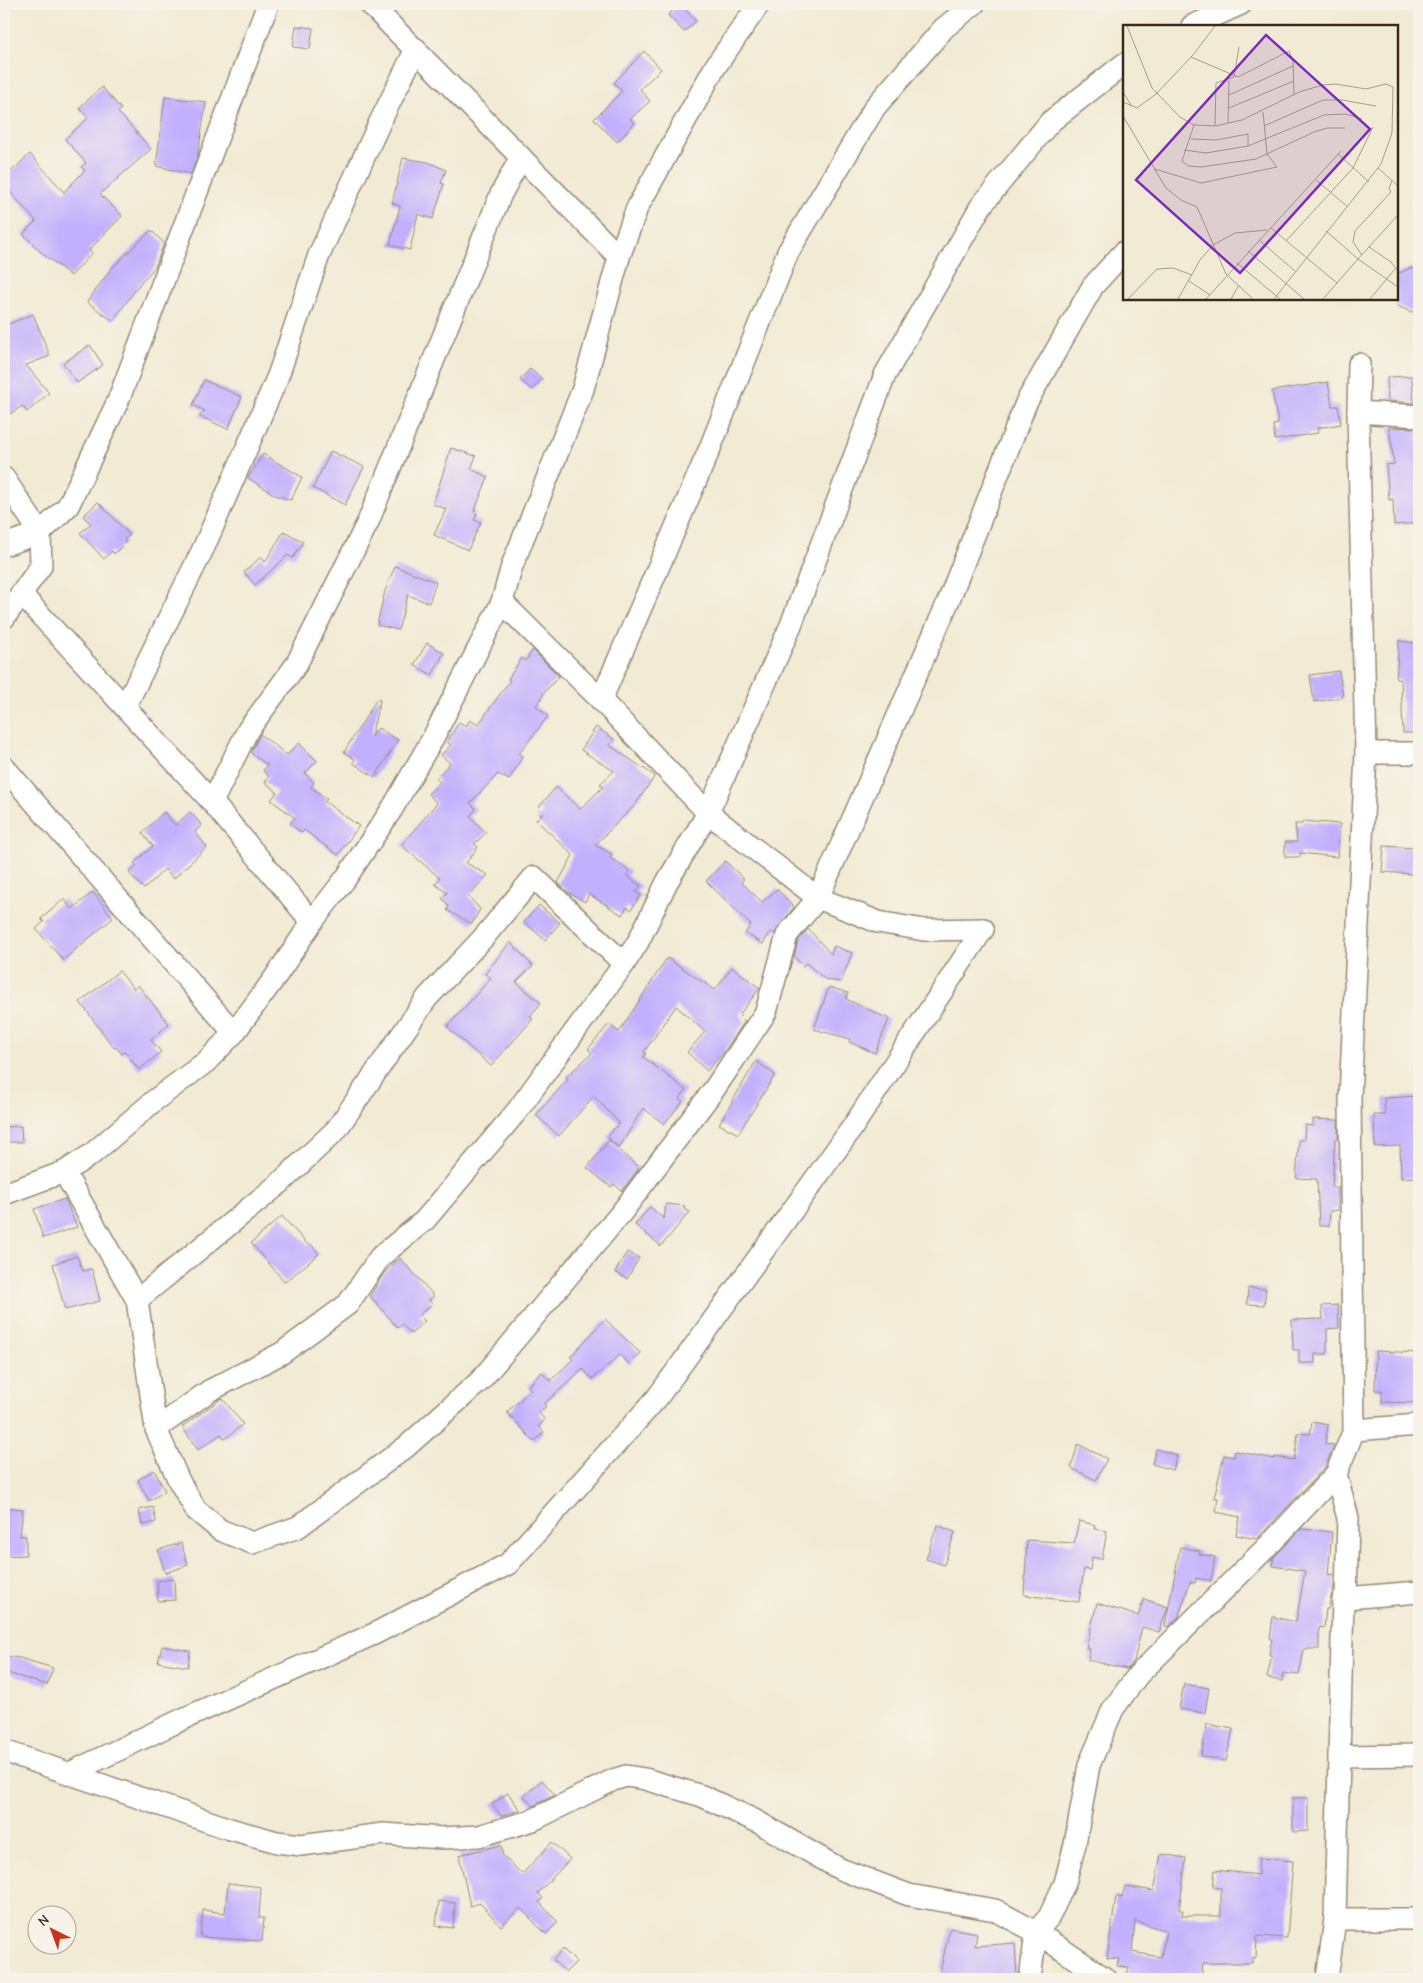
<svg xmlns="http://www.w3.org/2000/svg" width="1423" height="1983" viewBox="0 0 1423 1983" font-family="'Comic Neue',sans-serif">
<style>
.building{fill:#c1b0fe;fill-rule:evenodd}
.lines{fill:none;stroke-linecap:round;stroke-linejoin:round}
.minor-casing{stroke:#968a79;stroke-width:24}
.minor{stroke:#fff;stroke-width:21}
.inset-road{fill:none;stroke:#a89d8b;stroke-width:1}
.view{fill:#7b2cbf;fill-opacity:0.15;stroke:#7b2cbf;stroke-width:2.5}
.inset-edge{fill:none;stroke:#3b2a1e;stroke-width:2.5}
</style>
<rect width="100%" height="100%" fill="#f7f3e8"/>
<filter id="ink" filterUnits="userSpaceOnUse"><feTurbulence type="fractalNoise" baseFrequency=".02" numOctaves="2"/><feDisplacementMap in="SourceGraphic" scale="10" xChannelSelector="R" yChannelSelector="G"/><feConvolveMatrix kernelMatrix="1 2 1 2 8 2 1 2 1" color-interpolation-filters="sRGB"/></filter>
<filter id="wash" filterUnits="userSpaceOnUse"><feTurbulence type="fractalNoise" baseFrequency=".0096" numOctaves="4" result="noise"/><feDisplacementMap in="SourceGraphic" scale="20" xChannelSelector="R" yChannelSelector="G"/><feGaussianBlur stdDeviation="1.12" result="paint"/><feColorMatrix in="noise" values="0 0 0 0 0 0 0 0 0 0 0 0 0 0 0 0 0 1.4 0 .05"/><feComposite in="paint" operator="in"/></filter>
<g filter="url(#wash)">
<rect width="100%" height="100%" fill="#f1ead4"/>
<g id="blocks">
<!-- building -->
<g class="building">
<polygon points="680,4 696,21 684,32 668,15"/>
<polygon points="296,26 313,28 310,49 293,47"/>
<polygon points="644,51 661,69 640,89 650,101 630,119 635,123 617,142 594,119 622,91 614,83"/>
<polygon points="102,87 121,109 118,112 151,149 100,194 122,216 89,250 92,253 71,276 49,258 48,259 23,234 36,221 4,185 4,178 30,154 64,192 85,170 81,167 86,163 65,139 88,118 79,108"/>
<polygon points="165,97 206,102 198,154 191,174 156,166"/>
<polygon points="403,158 428,162 446,170 441,183 444,184 433,219 418,214 410,250 390,245 400,206 392,203"/>
<polygon points="151,230 164,243 155,267 141,282 113,321 87,302 111,269"/>
<polygon points="1410,268 1419,270 1419,310 1412,312 1397,306 1397,274"/>
<polygon points="33,314 50,356 26,365 49,393 27,412 22,406 4,418 4,326"/>
<polygon points="90,345 103,365 77,383 63,363"/>
<polygon points="530,369 542,379 532,390 520,380"/>
<polygon points="1412,376 1414,403 1388,401 1387,377"/>
<polygon points="204,380 242,397 228,429 199,416 205,411 193,405"/>
<polygon points="1328,382 1332,406 1338,406 1341,424 1317,428 1318,433 1275,440 1273,425 1278,424 1272,391"/>
<polygon points="1389,427 1418,428 1419,523 1394,525 1393,499 1389,500 1386,465 1394,464"/>
<polygon points="451,448 476,456 471,469 488,477 474,512 477,514 474,520 481,522 468,550 434,535 446,509 433,504"/>
<polygon points="331,451 364,467 345,505 313,488"/>
<polygon points="263,454 302,477 291,500 275,495 248,478"/>
<polygon points="98,502 130,535 124,540 126,542 114,554 112,551 104,559 80,533 91,524 83,516"/>
<polygon points="284,531 303,542 293,558 288,555 255,585 244,572 261,557 265,562"/>
<polygon points="395,566 436,582 429,603 408,595 398,630 377,625 385,591"/>
<polygon points="1399,641 1419,643 1419,733 1403,733 1401,680 1396,679"/>
<polygon points="427,643 444,653 432,675 414,665"/>
<polygon points="533,650 559,676 542,695 543,696 536,706 548,716 519,754 523,756 509,780 498,774 470,803 476,809 470,816 486,833 474,844 478,847 466,863 488,875 468,896 480,909 472,924 447,910 449,906 442,898 447,893 435,884 440,878 401,845 437,803 428,794 440,782 436,778 450,763 441,755 451,745 447,742 459,722 466,726 470,720 478,725 510,680 508,679 522,658 525,661"/>
<polygon points="1339,671 1343,697 1314,702 1310,675"/>
<polygon points="377,699 380,700 371,737 378,728 398,740 375,777 353,763 355,759 344,752"/>
<polygon points="596,727 614,739 609,745 655,776 635,805 595,845 612,854 610,858 630,871 627,876 641,886 636,892 641,895 631,910 627,907 622,915 589,894 585,902 568,892 558,883 573,855 536,820 543,813 538,808 556,787 580,809 603,787 600,784 614,771 581,750"/>
<polygon points="260,734 287,755 299,743 317,761 305,773 314,783 311,787 327,799 325,802 359,826 338,855 304,830 302,833 290,824 295,818 271,800 277,792 265,782 269,776 263,771 267,765 251,753"/>
<polygon points="164,812 175,825 190,812 202,825 195,832 207,847 173,879 165,869 144,889 129,873 137,866 134,863 153,846 142,833"/>
<polygon points="1303,821 1340,824 1337,857 1300,853 1300,857 1285,857 1285,842 1297,842 1295,824 1302,824"/>
<polygon points="1384,846 1414,848 1412,874 1382,872"/>
<polygon points="725,861 744,879 741,882 762,902 777,889 794,907 774,934 771,931 763,944 745,933 751,925 706,881"/>
<polygon points="93,892 113,918 63,960 36,929 44,922 41,919 64,899 72,909"/>
<polygon points="539,905 560,923 545,940 524,922"/>
<polygon points="808,929 831,954 834,946 852,953 841,982 826,980 806,963 803,966 794,956 798,941"/>
<polygon points="510,942 533,966 516,982 541,1003 530,1016 533,1019 491,1066 447,1027 491,978 485,974"/>
<polygon points="667,958 715,990 732,967 760,988 739,1015 745,1021 723,1053 707,1071 687,1052 705,1032 676,1006 644,1052 646,1054 643,1057 686,1090 679,1099 683,1101 664,1124 643,1108 619,1148 607,1137 619,1123 594,1096 559,1136 536,1115 568,1079 566,1077 592,1053 588,1049 609,1024 619,1032"/>
<polygon points="119,971 134,989 138,985 169,1024 151,1040 161,1052 139,1070 125,1052 122,1054 116,1047 114,1048 80,1002"/>
<polygon points="829,987 848,993 846,999 889,1019 875,1053 849,1042 850,1039 814,1029"/>
<polygon points="756,1061 775,1075 738,1134 719,1124"/>
<polygon points="1419,1096 1419,1177 1401,1178 1400,1146 1375,1147 1374,1115 1385,1115 1384,1098"/>
<polygon points="1313,1119 1338,1120 1338,1139 1335,1139 1332,1187 1338,1187 1338,1210 1330,1211 1329,1226 1319,1226 1317,1179 1296,1178 1299,1140 1304,1140 1305,1125 1313,1126"/>
<polygon points="21,1126 22,1142 4,1142 4,1127"/>
<polygon points="609,1140 639,1168 622,1191 614,1184 611,1187 587,1168"/>
<polygon points="65,1199 77,1227 43,1238 34,1209"/>
<polygon points="666,1204 685,1206 684,1209 690,1212 660,1247 660,1245 635,1225 650,1207 664,1219"/>
<polygon points="282,1216 308,1245 310,1243 319,1254 285,1282 251,1243"/>
<polygon points="627,1252 639,1258 627,1279 615,1272"/>
<polygon points="77,1256 83,1271 92,1269 100,1301 65,1310 53,1264"/>
<polygon points="400,1258 434,1296 429,1300 432,1304 419,1315 425,1321 411,1334 402,1324 398,1328 370,1296 384,1273"/>
<polygon points="1248,1288 1266,1289 1264,1305 1247,1304"/>
<polygon points="1338,1305 1339,1328 1327,1329 1327,1354 1315,1354 1315,1363 1299,1363 1299,1350 1293,1350 1292,1320 1323,1319 1322,1306"/>
<polygon points="605,1319 640,1353 629,1364 620,1355 592,1379 583,1369 544,1404 546,1406 539,1413 545,1420 538,1426 544,1432 534,1442 507,1412 531,1390 528,1386 542,1372 550,1381 573,1359 570,1357"/>
<polygon points="1376,1351 1419,1353 1418,1403 1382,1402 1382,1390 1375,1390"/>
<polygon points="222,1398 243,1424 225,1439 221,1434 198,1450 182,1427"/>
<polygon points="1312,1422 1328,1425 1325,1444 1334,1445 1325,1467 1257,1539 1236,1535 1240,1517 1216,1512 1218,1498 1214,1498 1224,1455 1234,1457 1235,1451 1274,1459 1275,1457 1294,1460 1298,1433 1310,1434"/>
<polygon points="1078,1444 1107,1459 1096,1480 1071,1468"/>
<polygon points="1156,1449 1177,1455 1173,1470 1152,1464"/>
<polygon points="154,1470 165,1491 149,1501 138,1480"/>
<polygon points="4,1507 23,1509 20,1536 26,1536 26,1555 4,1556"/>
<polygon points="153,1507 156,1522 142,1525 139,1510"/>
<polygon points="1079,1521 1095,1525 1094,1529 1107,1531 1102,1559 1092,1557 1090,1570 1084,1569 1079,1602 1024,1595 1027,1540 1074,1543"/>
<polygon points="937,1525 955,1532 944,1565 926,1559"/>
<polygon points="1301,1529 1332,1532 1328,1574 1334,1575 1334,1586 1328,1609 1326,1609 1324,1628 1319,1627 1319,1649 1304,1649 1299,1675 1283,1673 1282,1681 1267,1678 1272,1655 1269,1655 1272,1639 1270,1638 1273,1617 1296,1622 1305,1571 1273,1566 1274,1557"/>
<polygon points="181,1543 188,1565 165,1573 158,1550"/>
<polygon points="1180,1547 1200,1551 1199,1554 1215,1557 1211,1581 1196,1578 1195,1583 1190,1582 1178,1618 1168,1627 1165,1626"/>
<polygon points="174,1579 175,1600 158,1601 157,1581"/>
<polygon points="1144,1599 1168,1607 1159,1632 1142,1627 1134,1661 1127,1669 1088,1660 1090,1649 1086,1648 1097,1603 1138,1616"/>
<polygon points="162,1646 190,1651 188,1667 158,1662"/>
<polygon points="4,1656 20,1658 53,1668 47,1685 4,1672"/>
<polygon points="1184,1684 1209,1688 1205,1713 1179,1709"/>
<polygon points="1207,1724 1233,1729 1226,1761 1201,1756"/>
<polygon points="542,1780 555,1795 533,1806 524,1796"/>
<polygon points="508,1793 520,1810 501,1816 492,1804"/>
<polygon points="1293,1798 1308,1798 1308,1831 1293,1832"/>
<polygon points="552,1842 570,1859 538,1893 543,1898 539,1902 558,1922 546,1934 520,1908 501,1926 480,1903 470,1906 459,1855 501,1845 503,1856 522,1874"/>
<path d="M1161 1854 1186 1858 1179 1910H1183L1182 1916H1221V1888L1213 1887 1215 1870 1258 1875 1259 1858 1293 1861 1287 1938 1257 1936 1256 1958H1252V1963H1203L1201 1979H1125L1129 1968 1117 1966 1119 1959 1107 1958 1116 1896 1122 1898 1125 1886 1154 1891ZM1135 1921 1166 1931 1161 1957 1132 1952Z"/>
<polygon points="228,1883 261,1887 259,1918 264,1918 262,1941 200,1937 203,1910 225,1913"/>
<polygon points="439,1901 455,1903 453,1928 436,1926"/>
<polygon points="950,1928 977,1933 975,1946 1015,1943 1017,1979 942,1979 941,1967"/>
<polygon points="563,1949 576,1962 566,1972 553,1960"/>
</g>
</g>
</g>
<g filter="url(#ink)">
<use href="#blocks" fill-opacity="0" stroke="#968a79" stroke-width="1"/>
<g class="lines">
<defs>
<g id="minor">
<polyline points="370,4 619,257"/>
<polyline points="1192,26 1241,4"/>
<polyline points="1358,412 1419,416"/>
<polyline points="4,478 40,533 41,566 4,618"/>
<polyline points="4,545 40,533 68,506 118,401 268,4"/>
<polyline points="21,594 212,802 312,922"/>
<polyline points="502,602 601,700 708,813 818,898 878,922 924,930 983,929"/>
<polyline points="601,700 710,448 788,252 875,107 944,28 974,4"/>
<polyline points="125,707 204,547 278,376 319,255 380,122 416,49"/>
<polyline points="1366,753 1419,753"/>
<polyline points="4,767 234,1033"/>
<polyline points="212,802 248,730 296,665 368,522 501,194 521,157"/>
<polyline points="64,1172 137,1300 156,1429 179,1481 196,1510 220,1530 252,1543 298,1527 406,1447 480,1381 622,1212 715,1088 766,1012 787,935 818,898 948,602 1026,403 1093,286 1124,252"/>
<polyline points="4,1194 64,1172 92,1154 155,1100 206,1062 234,1033 274,979 312,922 346,878 392,809 433,738 502,602 512,566 583,389 619,257 637,208 715,67 759,4"/>
<polyline points="137,1300 280,1183 336,1130 427,998 484,937 534,877 624,964"/>
<polyline points="156,1429 209,1391 282,1353 348,1304 380,1257 425,1220 517,1111 624,964 638,942 667,882 708,813 791,625 885,375 981,206 1050,122 1124,64"/>
<polyline points="1354,1430 1419,1425"/>
<polyline points="1346,1598 1419,1592"/>
<polyline points="4,1751 230,1829 277,1842 301,1845 383,1834 442,1838 479,1836 533,1820 613,1780 626,1776 645,1779 702,1796 756,1821 840,1869 909,1895 995,1910 1036,1932 1106,1979"/>
<polyline points="1339,1756 1419,1755"/>
<polyline points="70,1773 183,1719 374,1634 508,1564 657,1398 852,1128 983,929"/>
<polyline points="1335,1919 1419,1919"/>
<polyline points="1030,1979 1036,1932 1049,1917 1065,1883 1075,1844 1089,1765 1113,1709 1138,1675 1275,1539 1336,1474"/>
<polyline points="1327,1979 1335,1919 1343,1599 1346,1598 1348,1518 1336,1474 1354,1430 1350,1098 1366,753 1358,412 1359,364"/>
</g>
</defs>
<!-- minor casing -->
<use href="#minor" class="minor-casing"/>
<!-- minor -->
<use href="#minor" class="minor"/>
</g>
</g>
<!-- overview -->
<g transform="translate(1123 25)">
<rect width="275" height="275" fill="#f1ead4"/>
<path class="inset-road" d="M4 1 29 63 57 92 71 100 92 101 119 95 176 67 200 60 213 59 243 64 263 59 270 62 269 108 258 139 151 274M68 32 115 52 166 26 170 36 171 70M0 67 8 80M106 70 170 41M0 77 14 83 33 69 70 30 92 1M106 83 171 56M140 87 144 129 154 142M0 91 43 163 58 175 74 182 103 249 130 274M105 98 106 55M71 100 59 136 65 141 78 142 133 134 191 107 204 103H222M92 101 93 58 111 52 116 22M141 101 200 75H219L253 81M68 114 93 115 125 109V121M61 125 83 128 125 121 201 90 223 89 239 94M215 129 246 157M255 143 275 161M32 144 78 158 154 142M193 155 225 182M275 190 235 234 275 262M148 203 214 258M136 215 172 246M163 216 230 143 250 102M246 222 268 237 275 246M125 226 181 274M239 230 230 217 232 206 268 167 266 163 269 156M114 238 157 274M66 256 87 270M5 274 34 244 50 243 69 250M55 274 77 235 90 220 112 208 144 205M83 274 218 126M108 274 116 260M200 274 235 234 203 206M247 274 272 244"/>
<path class="view" d="M143 10 247 104 117 248 13 155Z"/>
<rect width="275" height="275" class="inset-edge"/>
</g>
<!-- margin -->
<rect width="1423" height="1983" fill="none" stroke="#f7f3e8" stroke-width="20"/>
<!-- north arrow -->
<g transform="translate(52 1930) rotate(318)"><circle r="24" fill="#f7f3e8" stroke="#aca397"/>
<path d="M0-4L9 19L0 12L-9 19Z" fill="#c8321e"/>
<text y="-8" font-size="14" font-weight="bold" text-anchor="middle" fill="#3b2a1e">N</text>
</g>
</svg>
